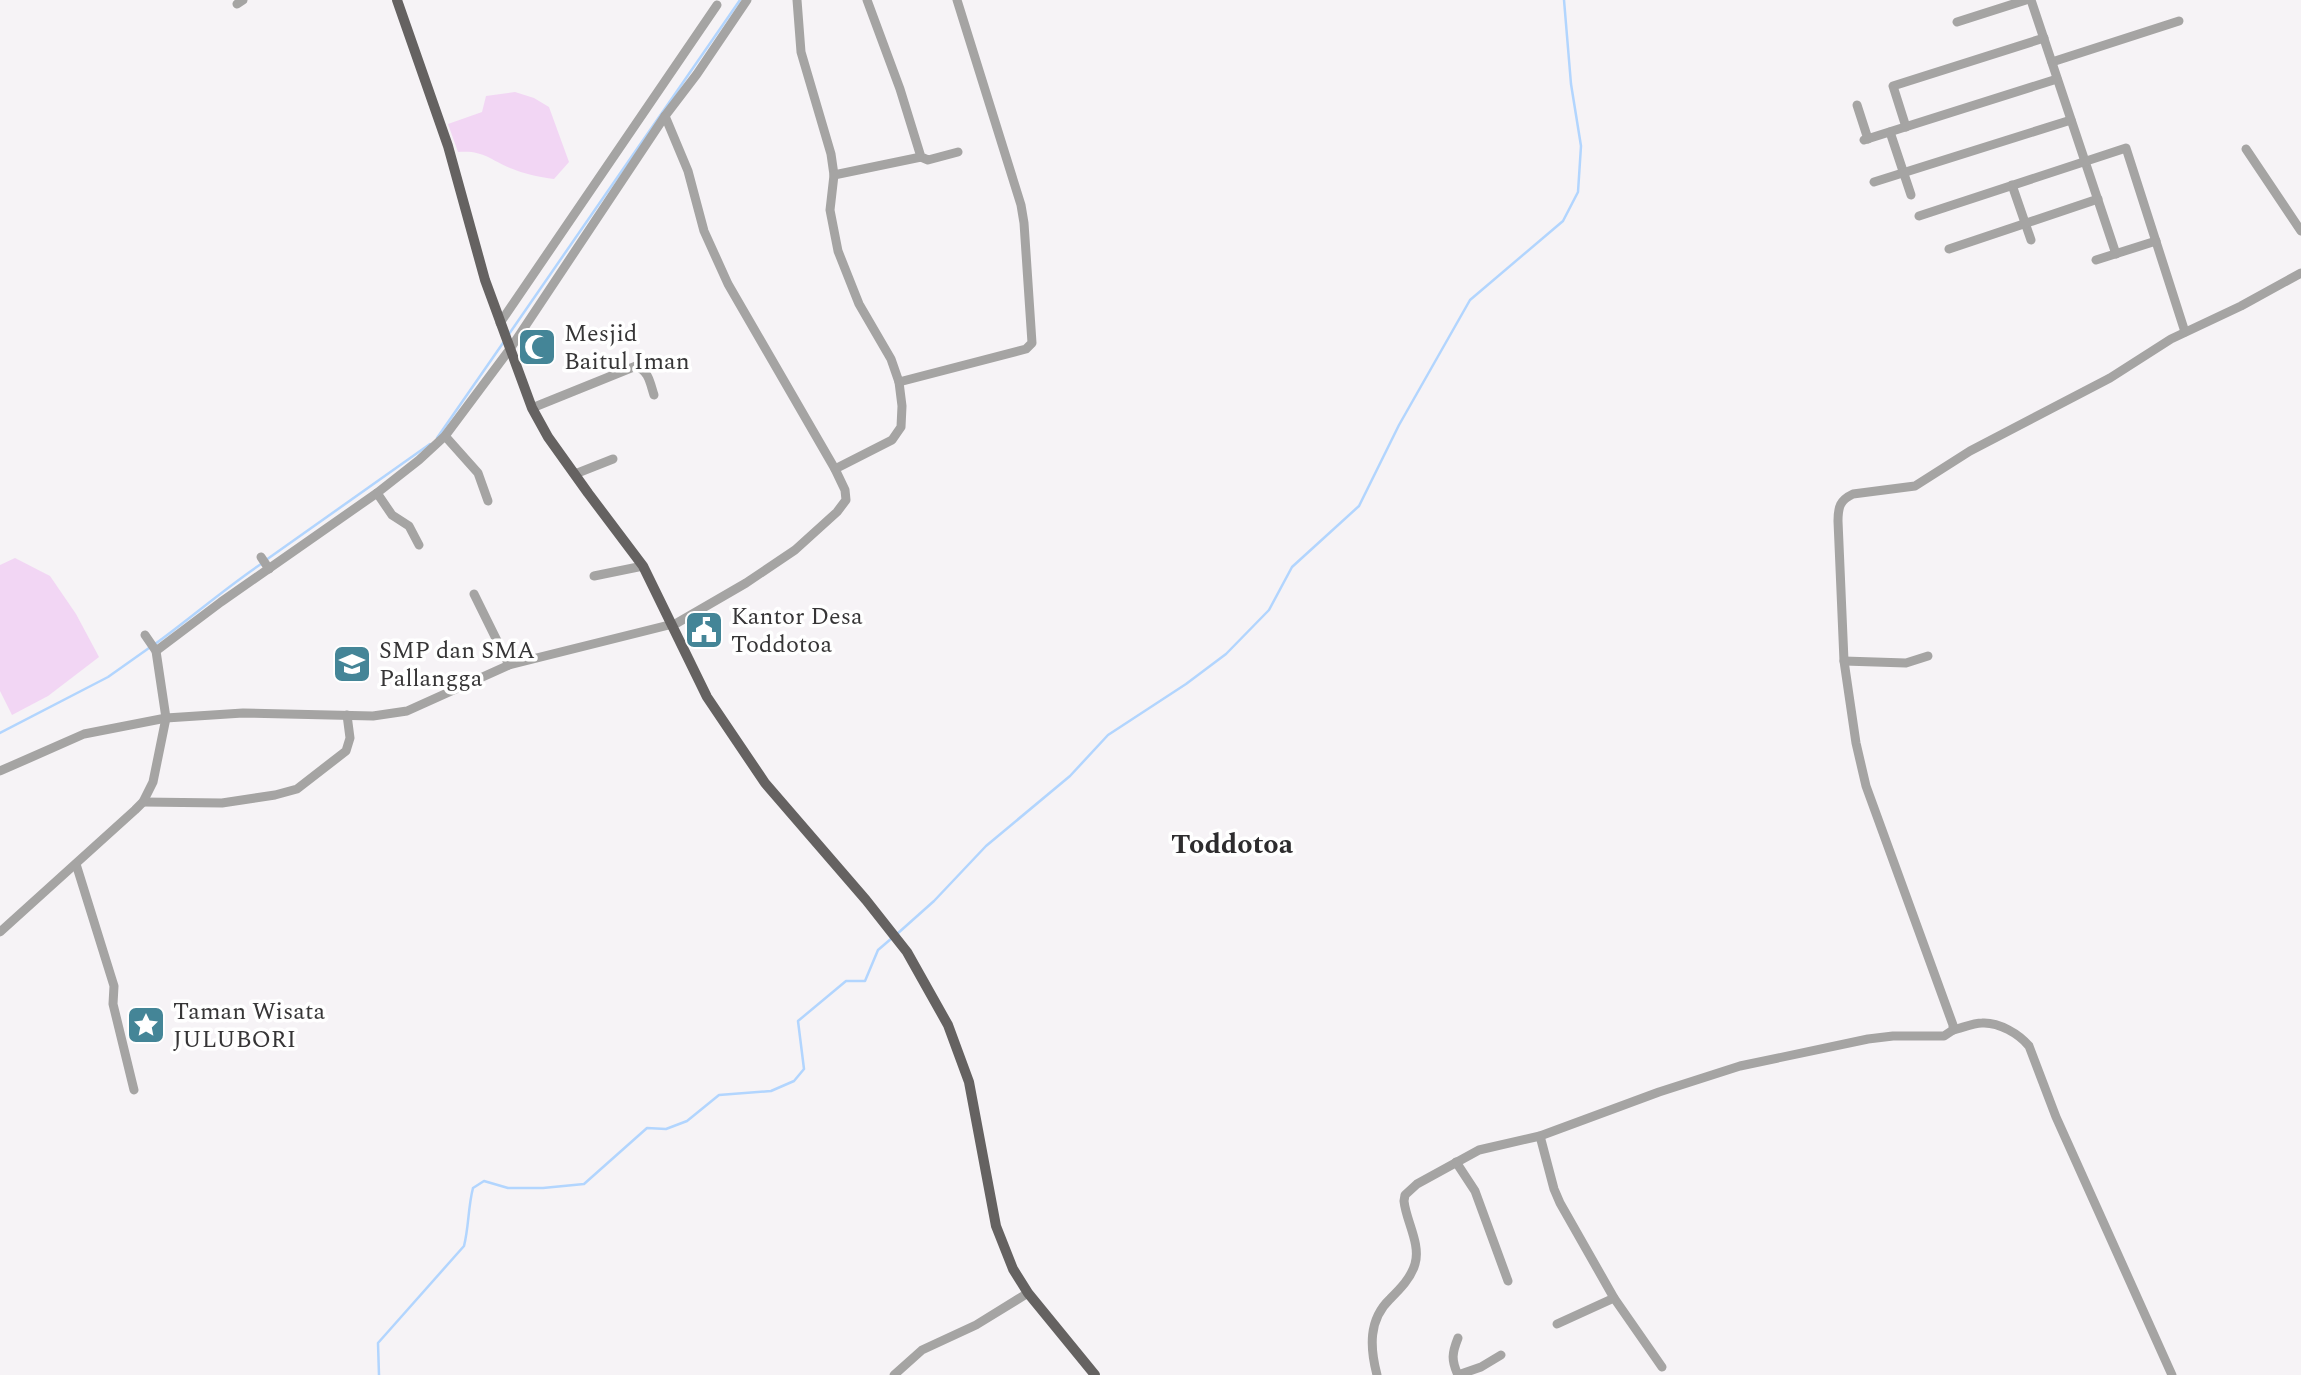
<svg xmlns="http://www.w3.org/2000/svg" width="2301" height="1375" viewBox="0 0 2301 1375" font-family="Spectral,serif">
<style>
.green{fill:#f2d6f4}
.lines{fill:none;stroke-linecap:round;stroke-linejoin:round}
.stream{stroke:#b2d5fe;stroke-width:2.5}
.minor{stroke:#a5a4a3;stroke-width:9}
.major{stroke:#656261;stroke-width:10}
.labels{text-anchor:middle;stroke-width:7;stroke-linejoin:round;paint-order:stroke}
.poi-label{font-size:24px;fill:#363536;stroke:#fff;text-anchor:start}
.quarter-label{font-size:28px;font-weight:bold;fill:#2d2c2e;stroke:#fff}
</style>
<rect width="100%" height="100%" fill="#f6f3f6"/>
<!-- green -->
<g class="green">
<path d="M515 92 534 98 549 107 569 162 554 179C539 177 524 174 510 168 489 159 483 150 458 152L448 124 482 112 486 96Z"/>
<polygon points="15,558 50,576 76,614 99,657 48,696 12,715 0,691 0,565"/>
</g>
<g class="lines">
<!-- stream -->
<g class="stream">
<polyline points="509,334 740,0"/>
<polyline points="437,438 503,343"/>
<polyline points="266,560 430,444"/>
<path d="M155 644C191 618 224 589 261 564"/>
<polyline points="0,733 108,677 149,648"/>
<polyline points="897,934 934,901 986,846 1070,776 1108,735 1186,684 1226,654 1269,610 1292,567 1359,506 1399,425 1470,300 1563,221 1578,192 1581,146 1571,84 1564,0"/>
<path d="M379 1375 378 1343 464 1246C469 1226 468 1207 473 1188L484 1181 508 1188H543L584 1184 647 1128 666 1129 687 1121 719 1095 771 1091 794 1081 804 1069 798 1021 846 981H865L878 950 892 938"/>
</g>
<!-- minor -->
<g class="minor">
<polyline points="797,0 801,52 831,154 834,175 830,210 838,251 859,304 891,359 899,382 902,406 901,427 892,440 835,469"/>
<polyline points="867,0 900,89 921,157 928,160 958,152"/>
<polyline points="2031,0 2116,254"/>
<polyline points="237,4 243,0"/>
<polyline points="1957,22 2026,0"/>
<polyline points="2052,62 2179,21"/>
<polyline points="1857,105 1868,139"/>
<polyline points="1906,127 1893,86 2044,38"/>
<polyline points="1890,132 1911,195"/>
<polyline points="1864,140 2057,79"/>
<polyline points="2246,149 2301,231"/>
<polyline points="834,175 921,157"/>
<polyline points="1874,182 2071,120"/>
<polyline points="2012,185 2031,240"/>
<polyline points="1919,216 2126,148 2185,332"/>
<polyline points="1949,249 2098,199"/>
<polyline points="2096,260 2156,241"/>
<polyline points="500,323 717,5"/>
<polyline points="899,382 1026,349 1032,343 1024,223 1021,205 957,0"/>
<path d="M532 408 636 366C649 371 650 383 654 395"/>
<polyline points="445,436 478,473 488,501"/>
<polyline points="575,474 613,459"/>
<polyline points="377,493 392,515 409,526 419,545"/>
<polyline points="261,557 269,569"/>
<polyline points="594,576 643,566"/>
<polyline points="474,594 509,665"/>
<polyline points="156,651 221,602 377,493 419,460 445,436 510,349 665,116 697,74 747,0"/>
<polyline points="1844,661 1906,663 1928,656"/>
<polyline points="0,771 84,734 166,718 243,713 373,716 407,711 509,665 677,623 746,583 795,550 837,512 846,500 845,490 835,469 728,284 704,231 688,171 665,116"/>
<polyline points="143,802 222,803 275,795 297,789 346,751 350,738 347,715"/>
<polyline points="76,864 114,986 113,1004 134,1090"/>
<polyline points="0,932 135,810 143,802 153,782 166,718 156,651 145,635"/>
<path d="M1953 1030C1962 1028 1973 1023 1982 1023 1999 1022 2019 1034 2029 1046L2056 1117 2172 1375"/>
<polyline points="1540,1136 1554,1189 1560,1203 1614,1298 1662,1367"/>
<polyline points="1456,1162 1475,1191 1508,1281"/>
<polyline points="1557,1324 1614,1298"/>
<polyline points="894,1375 922,1350 976,1325 1028,1293"/>
<path d="M1377 1375C1370 1348 1368 1320 1390 1299 1400 1289 1411 1278 1415 1264 1421 1244 1406 1221 1404 1201L1405 1195 1417 1184 1479 1150 1540 1136 1659 1092 1740 1066 1868 1039 1893 1036H1944L1953 1030V1025L1866 786 1856 743 1844 661 1838 521C1838 507 1840 500 1853 494L1915 486 1970 451 2110 378 2171 339 2241 306 2301 273"/>
<polyline points="1458,1375 1481,1367 1501,1355"/>
<path d="M1458 1375C1451 1360 1452 1353 1458 1338"/>
</g>
<!-- major -->
<polyline class="major" points="397,0 448,146 485,280 532,408 548,437 588,493 643,566 707,697 765,783 866,900 907,952 948,1025 969,1082 996,1226 1013,1269 1028,1293 1095,1375"/>
</g>
<!-- icons -->
<defs>
<symbol id="mosque-square" viewBox="-11 -11 22 22"><rect x="-9" y="-9" width="18" height="18" rx="4" fill="#448597" stroke="#fff"/><path d="M3.5-4.9A6 6 0 1 0 3.5 4.9A5 5 0 1 1 3.5-4.9Z" fill="#fff"/></symbol>
<symbol id="civic-square" viewBox="-11 -11 22 22"><rect x="-9" y="-9" width="18" height="18" rx="4" fill="#448597" stroke="#fff"/><path d="M-.6-6.5H3V-4.5H.6V-3L4-1V1h2V6H-6V1h2V-1L-.6-3ZM-1.2 2.5V6h2.4V2.5Z" fill="#fff"/></symbol>
<symbol id="school-square" viewBox="-11 -11 22 22"><rect x="-9" y="-9" width="18" height="18" rx="4" fill="#448597" stroke="#fff"/><path d="M0-5L7-2L0 1L-7-2ZM-4 1L0 2.5L4 1V4Q0 6-4 4Z" fill="#fff"/></symbol>
<symbol id="sight-square" viewBox="-11 -11 22 22"><rect x="-9" y="-9" width="18" height="18" rx="4" fill="#448597" stroke="#fff"/><path d="M0-6L1.8-2.2L6-1.7L2.9 1.2L3.7 5.4L0 3.3L-3.7 5.4L-2.9 1.2L-6-1.7L-1.8-2.2Z" fill="#fff"/></symbol>
</defs>
<g fill-rule="evenodd">
<use href="#mosque-square" x="515" y="325" width="44" height="44"/>
<use href="#civic-square" x="682" y="608" width="44" height="44"/>
<use href="#school-square" x="330" y="642" width="44" height="44"/>
<use href="#sight-square" x="124" y="1003" width="44" height="44"/>
</g>
<g class="labels">
<!-- poi labels -->
<g class="poi-label">
<text x="564" y="341">Mesjid<tspan x="564" dy="28">Baitul Iman</tspan></text>
<text x="731" y="624">Kantor Desa<tspan x="731" dy="28">Toddotoa</tspan></text>
<text x="379" y="658">SMP dan SMA<tspan x="379" dy="28">Pallangga</tspan></text>
<text x="173" y="1019">Taman Wisata<tspan x="173" dy="28">JULUBORI</tspan></text>
</g>
<!-- quarter labels -->
<g class="quarter-label">
<text x="1232" y="853">Toddotoa</text>
</g>
</g>
</svg>
